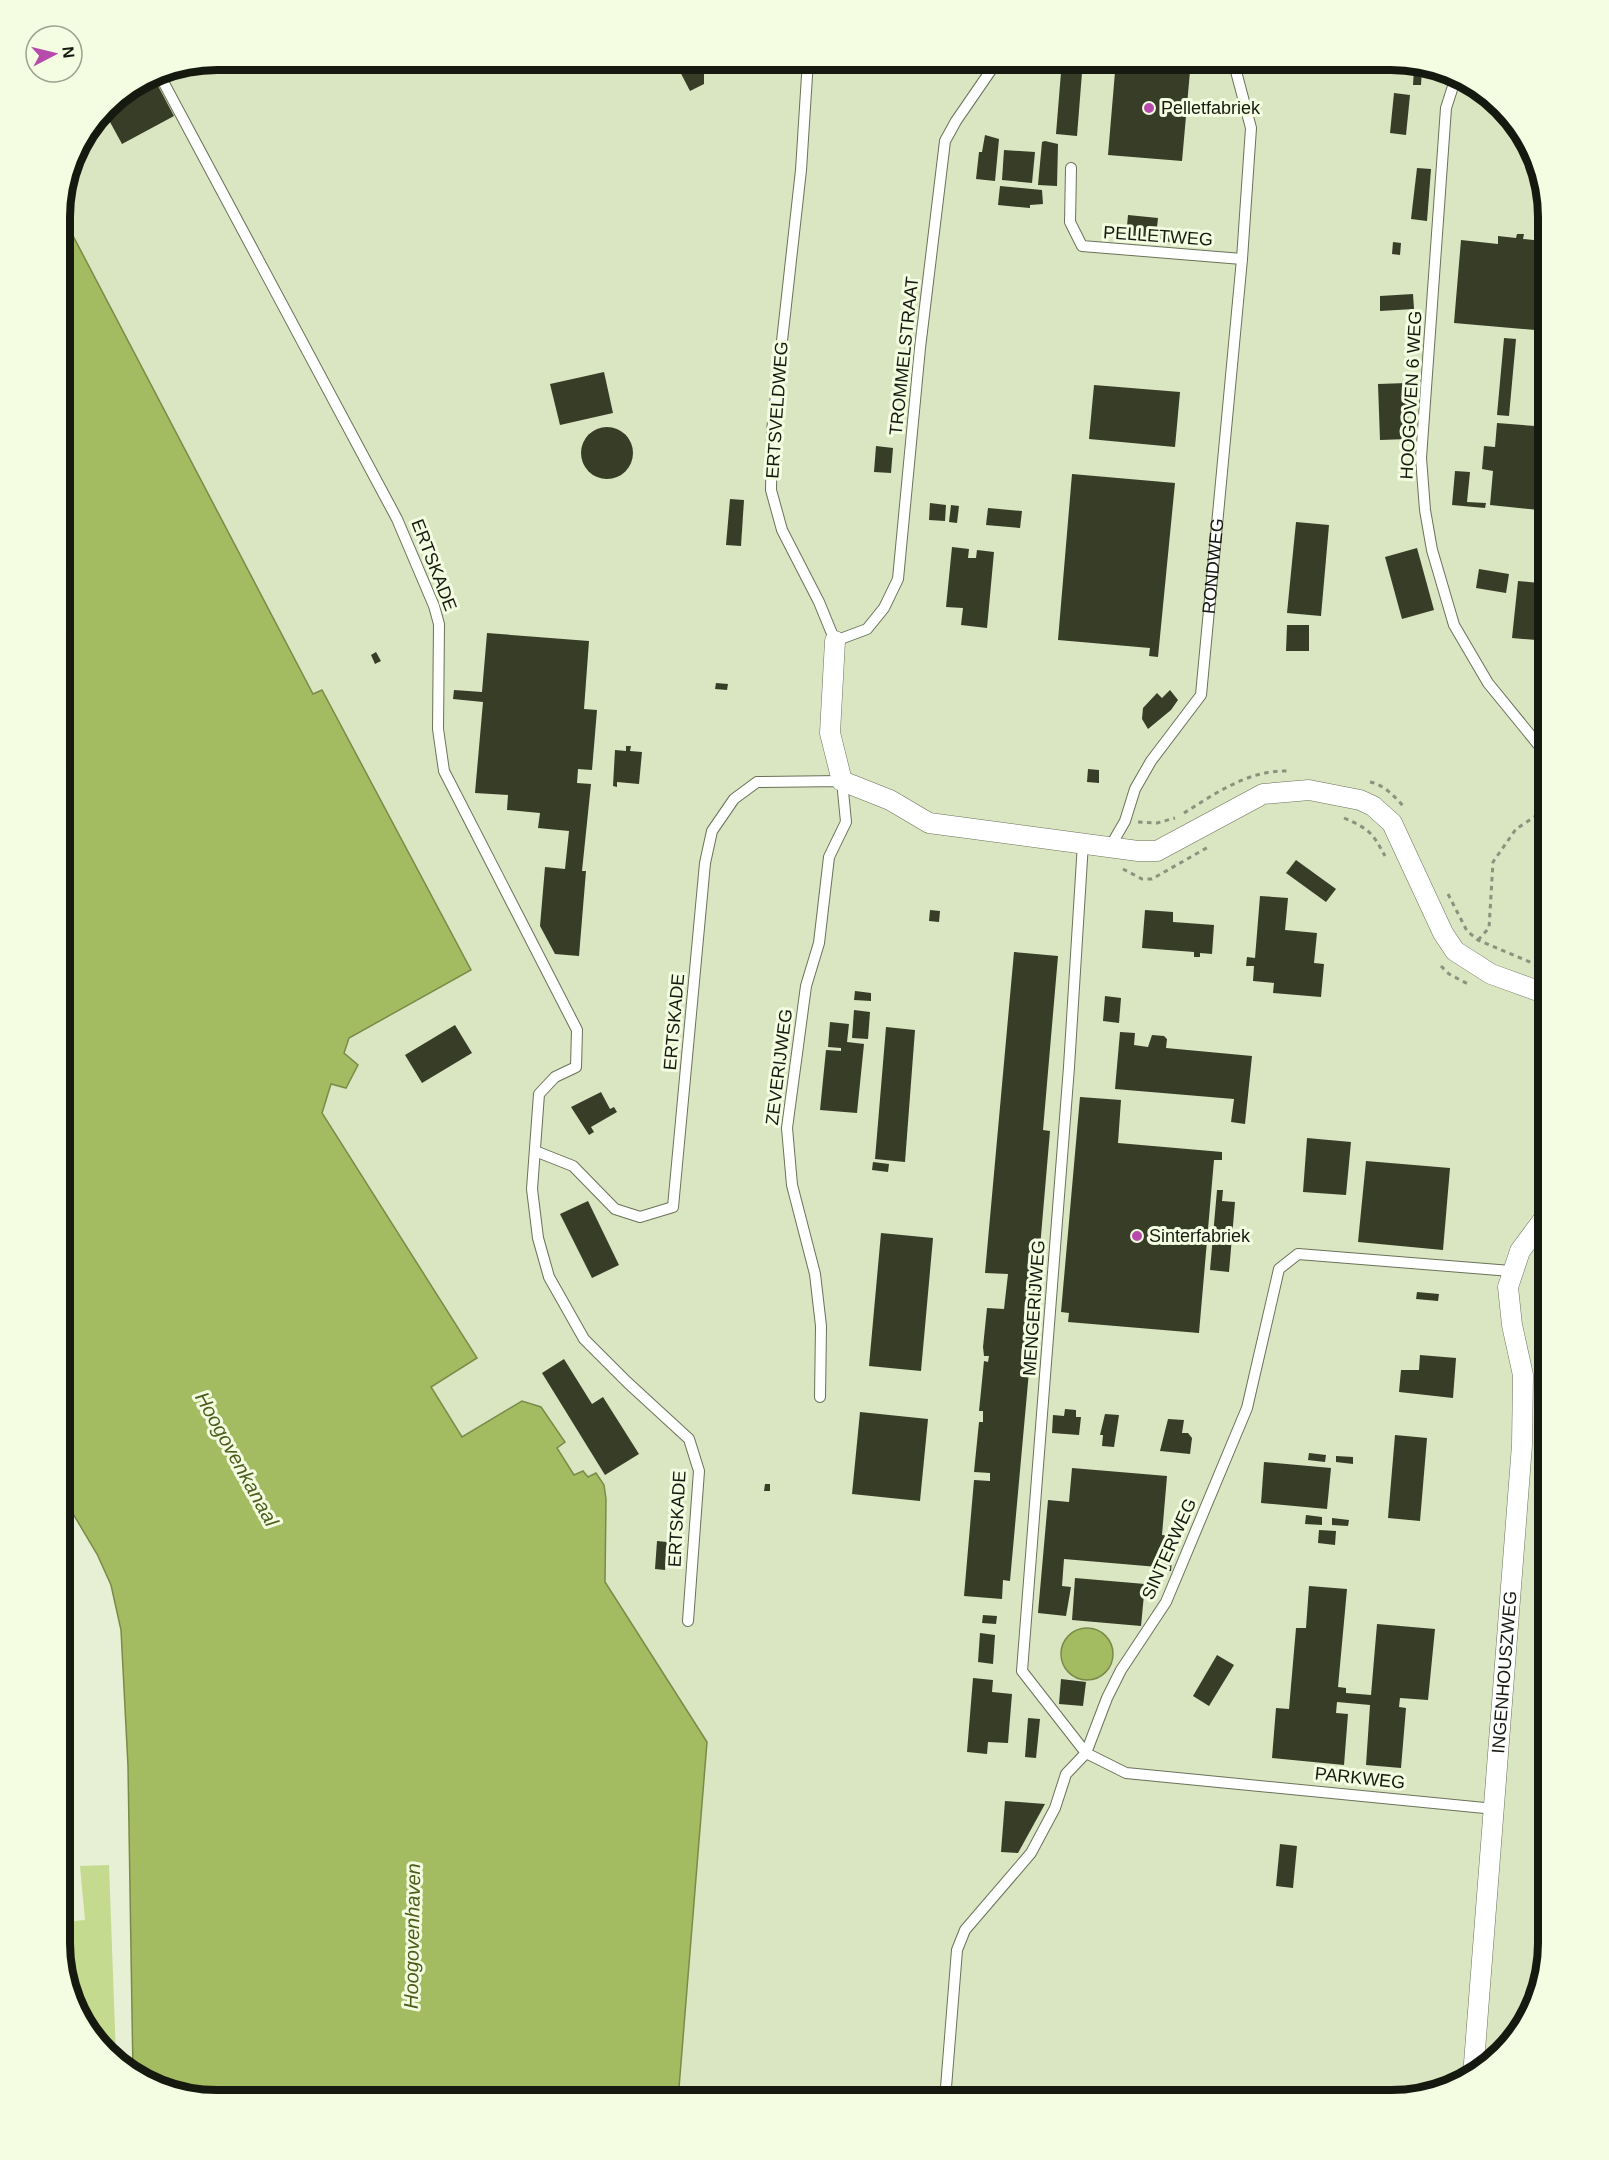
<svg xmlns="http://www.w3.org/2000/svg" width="1609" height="2160" viewBox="0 0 1609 2160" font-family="Helvetica,sans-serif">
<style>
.built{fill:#dae5c2}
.green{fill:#c4da8f}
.water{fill:#a4bc61;stroke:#798b48;stroke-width:1.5}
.building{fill:#373d27}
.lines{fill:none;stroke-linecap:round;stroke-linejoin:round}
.lane-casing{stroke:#6a7259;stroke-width:12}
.street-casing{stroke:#6a7259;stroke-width:21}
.path{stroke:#8b927e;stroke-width:3;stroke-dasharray:4.5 4.5;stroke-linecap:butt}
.lane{stroke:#fff;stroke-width:10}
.street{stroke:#fff;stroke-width:20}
.poi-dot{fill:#b64bac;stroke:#f4fde1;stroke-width:2}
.labels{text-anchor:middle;stroke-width:6;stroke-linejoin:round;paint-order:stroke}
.poi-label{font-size:18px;fill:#16190f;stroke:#f4fde1;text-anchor:start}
.street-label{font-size:18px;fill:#16190f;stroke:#f4fde1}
.water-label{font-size:20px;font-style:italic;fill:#4e5d1d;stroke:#f4fde1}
.rim{fill:none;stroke:#16190f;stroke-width:8}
</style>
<rect width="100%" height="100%" fill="#e7f0d4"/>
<!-- built -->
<polygon class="built" points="217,60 1402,60 1471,81 1523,130 1549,217 1549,1943 1528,2021 1479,2074 1392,2100 627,2100 448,1474 339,1187 60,500 60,207 76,147 113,99 157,72"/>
<!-- green -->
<polygon class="green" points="109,1865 116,2057 86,2030 60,1943 60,1899 63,1922 85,1920 80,1866"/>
<!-- water -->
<g class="water">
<polygon points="60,211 313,694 322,690 471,970 349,1038 344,1053 358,1065 346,1088 331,1084 322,1113 477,1358 431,1387 462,1437 522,1401 541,1407 565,1442 557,1448 574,1475 583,1471 588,1477 596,1473 604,1485 606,1499 605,1582 707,1742 678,2100 217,2100 139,2079 133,2073 128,1766 121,1630 111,1585 97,1554 60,1492"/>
<circle cx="1087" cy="1654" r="26"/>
</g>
<!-- building -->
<g class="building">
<polygon points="674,60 704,60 704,84 690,91"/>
<polygon points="1062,60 1083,60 1077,136 1056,134"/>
<polygon points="1116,60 1191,60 1182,161 1108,155"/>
<polygon points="1414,68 1422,69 1421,85 1413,85"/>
<polygon points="156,82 174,116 122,144 104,111"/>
<polygon points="1394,93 1410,95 1406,135 1390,133"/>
<polygon points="985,135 999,139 995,181 976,179 979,152 982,152"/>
<polygon points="1045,141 1058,144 1057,186 1038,185 1042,142"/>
<polygon points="1004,150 1035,152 1032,183 1002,180"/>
<polygon points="1417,168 1431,169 1427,221 1411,219"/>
<polygon points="1000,186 1042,190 1043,204 1030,205 1030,208 998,205"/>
<polygon points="1128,215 1158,218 1157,227 1174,228 1172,242 1126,238"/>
<polygon points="1517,234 1524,234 1523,239 1543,241 1535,330 1454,323 1461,240 1498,244 1498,236 1516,238"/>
<polygon points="1393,242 1401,243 1400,255 1392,254"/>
<polygon points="1547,279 1549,511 1490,505 1493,471 1482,469 1484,446 1495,447 1497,423 1535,426"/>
<polygon points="1413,294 1414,309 1380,311 1380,296"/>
<polygon points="1504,338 1516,339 1509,416 1497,415"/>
<polygon points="604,372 613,413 560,425 550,384"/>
<polygon points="1407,383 1409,439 1380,440 1378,384"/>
<polygon points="1094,385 1180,392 1175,447 1089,439"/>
<circle cx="607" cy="453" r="26"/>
<polygon points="876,446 893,448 891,473 874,472"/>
<polygon points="1455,471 1470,472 1467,502 1486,503 1485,508 1452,505"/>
<polygon points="1072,474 1175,483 1158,657 1149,656 1150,648 1058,640"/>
<polygon points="730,499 744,500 741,546 726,545"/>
<polygon points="930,503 946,505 945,521 929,520"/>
<polygon points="951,505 959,506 957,523 949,522"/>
<polygon points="988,508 1022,511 1020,528 986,525"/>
<polygon points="1296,522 1329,525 1321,616 1287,613"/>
<polygon points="952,547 969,549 968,558 976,558 977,550 994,552 987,628 961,625 963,608 946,607"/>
<polygon points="1417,548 1434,610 1402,619 1385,557"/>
<polygon points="1479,569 1509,574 1506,593 1476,588"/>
<polygon points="1518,581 1549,584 1549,641 1512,638"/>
<polygon points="1287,625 1309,625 1309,651 1286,651"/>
<polygon points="487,633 589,641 584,709 597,710 592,770 578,769 577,783 591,784 582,871 586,871 579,956 555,954 540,926 545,867 565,869 569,831 538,828 540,813 507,810 508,795 475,793 483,702 453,699 454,690 482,692"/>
<polygon points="376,652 381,661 375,664 371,655"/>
<polygon points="1540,670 1549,671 1549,695 1546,694 1547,688 1538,687"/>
<polygon points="716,683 728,684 727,690 715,689"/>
<polygon points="1170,690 1178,700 1171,710 1148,729 1142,719 1143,708 1157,693 1162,698"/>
<polygon points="626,746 631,746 630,751 642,752 639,784 617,782 617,787 613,786 615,750 626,751"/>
<polygon points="1088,769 1099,770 1099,783 1087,782"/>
<polygon points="1296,860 1336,889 1326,902 1286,873"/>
<polygon points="1260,896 1288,898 1285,930 1317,933 1314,963 1324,964 1321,997 1273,993 1274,983 1253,981 1254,966 1246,966 1247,957 1255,958"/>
<polygon points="930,910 940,911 939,922 929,921"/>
<polygon points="1145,910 1173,912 1173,922 1214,925 1212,954 1200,953 1200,957 1194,957 1194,952 1142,948"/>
<polygon points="1014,952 1058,956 1043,1130 1050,1131 1036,1294 1010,1581 1003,1580 1002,1599 964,1596 974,1480 990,1481 990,1473 974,1472 979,1422 983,1422 983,1411 979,1411 984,1361 988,1362 989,1356 984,1356 983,1347 987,1308 1004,1309 1008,1274 985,1273"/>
<polygon points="855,991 871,993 871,1001 854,1000"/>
<polygon points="1105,996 1121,998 1119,1023 1103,1021"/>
<polygon points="854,1010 870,1012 868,1039 852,1038"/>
<polygon points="830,1022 849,1024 847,1042 864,1044 857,1113 820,1110 826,1050 841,1051 841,1048 828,1047"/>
<polygon points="455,1025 472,1053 422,1083 405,1055"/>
<polygon points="886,1027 915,1030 905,1162 875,1159"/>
<polygon points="1120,1032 1135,1033 1134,1045 1148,1047 1152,1035 1164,1036 1167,1039 1166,1048 1252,1056 1245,1124 1231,1122 1234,1099 1115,1089"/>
<polygon points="601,1092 610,1109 614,1107 617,1112 591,1127 594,1132 589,1135 571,1107"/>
<polygon points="1080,1097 1121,1100 1118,1143 1222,1152 1222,1160 1214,1160 1199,1333 1068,1322 1069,1313 1061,1312"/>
<polygon points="1307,1138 1351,1142 1346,1195 1303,1192"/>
<polygon points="1366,1161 1450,1168 1443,1250 1358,1242"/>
<polygon points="873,1162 889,1164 888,1172 872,1170"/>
<polygon points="1217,1190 1223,1190 1222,1201 1235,1202 1229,1272 1210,1270"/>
<polygon points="588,1201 619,1265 592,1278 560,1214"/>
<polygon points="881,1233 933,1238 921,1371 869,1366"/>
<polygon points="1417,1292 1439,1294 1438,1301 1416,1299"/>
<polygon points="1420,1355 1456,1358 1453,1398 1399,1392 1401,1370 1419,1370"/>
<polygon points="564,1359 592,1404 603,1397 639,1454 605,1475 542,1373"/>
<polygon points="1065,1409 1076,1410 1076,1417 1081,1417 1079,1435 1052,1433 1053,1415 1064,1416"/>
<polygon points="860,1412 928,1419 920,1501 852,1494"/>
<polygon points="1105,1414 1119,1415 1114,1447 1102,1446 1103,1435 1100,1435"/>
<polygon points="1168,1419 1184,1420 1182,1433 1188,1433 1192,1438 1190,1454 1160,1451"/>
<polygon points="1395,1435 1427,1438 1420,1521 1388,1518"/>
<polygon points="1309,1453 1326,1455 1325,1462 1308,1460"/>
<polygon points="1336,1456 1353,1457 1353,1464 1336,1462"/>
<polygon points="1264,1462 1331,1468 1327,1509 1261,1503"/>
<polygon points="1072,1468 1167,1476 1162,1535 1174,1536 1171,1571 1158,1570 1158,1567 1064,1559 1062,1586 1071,1587 1066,1616 1038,1613 1048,1500 1069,1502"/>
<polygon points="765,1484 770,1484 770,1491 764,1491"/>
<polygon points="1306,1515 1322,1517 1322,1525 1305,1524"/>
<polygon points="1332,1518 1349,1520 1348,1526 1332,1525"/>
<polygon points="1319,1530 1336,1531 1335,1545 1318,1543"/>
<polygon points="657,1541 667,1542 665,1570 655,1569"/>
<polygon points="1075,1578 1145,1584 1141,1626 1072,1620"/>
<polygon points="1309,1586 1347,1589 1338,1687 1346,1688 1346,1693 1371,1695 1377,1624 1435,1629 1428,1700 1400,1698 1399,1707 1406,1708 1401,1768 1366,1765 1370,1705 1337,1702 1336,1713 1348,1714 1344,1765 1272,1758 1276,1708 1289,1709 1296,1628 1306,1628"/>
<polygon points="983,1615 997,1616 996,1624 982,1623"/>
<polygon points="980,1633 995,1635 993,1664 978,1662"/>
<polygon points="1217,1655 1234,1665 1209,1706 1193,1696"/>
<polygon points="973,1678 993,1680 992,1692 1012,1694 1008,1743 988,1742 987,1754 967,1752"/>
<polygon points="1061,1679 1086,1682 1083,1706 1059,1704"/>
<circle cx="64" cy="1690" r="5.5"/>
<polygon points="1028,1718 1040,1719 1036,1758 1025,1757"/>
<polygon points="1005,1801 1045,1804 1018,1853 1001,1852"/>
<polygon points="1280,1844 1297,1846 1293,1888 1276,1886"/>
</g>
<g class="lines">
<defs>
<g id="lane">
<polyline points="808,60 801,170 772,431 771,490 782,530 819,602 835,641 867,629 884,608 898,579 920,348 945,141 956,121 998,60"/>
<polyline points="158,72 397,519 434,606 439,624 438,729 444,771 577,1030 576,1067 555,1077 539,1094 532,1189 538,1238 549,1277 584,1339 627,1382 689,1439 699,1471 688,1621"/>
<polyline points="1456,77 1446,108 1421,458 1425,510 1432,550 1454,625 1488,683 1541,748 1549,754"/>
<polyline points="1071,168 1070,222 1082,246 1242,259"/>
<path id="s1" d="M1110 847 1125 821 1135 789 1151 761 1201 695 1242 259 1251 128 1233 60"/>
<polyline points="535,1151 573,1166 615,1209 640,1217 673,1207 705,863 712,831 734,799 757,782 842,781 846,822 829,857 819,943 806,986 787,1128 792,1185 815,1274 821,1326 820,1397"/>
<polyline points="1495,1809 1126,1773 1086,1753 1107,1698 1121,1670 1166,1602 1247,1408 1279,1269 1298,1254 1511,1271"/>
<polyline points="945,2100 957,1950 965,1930 1031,1853 1055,1808 1066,1774 1086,1753 1022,1671 1069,1067 1083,843"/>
</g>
<g id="street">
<polyline points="835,641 830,733 842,781 890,800 929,823 1138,851 1157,851 1263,794 1309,790 1360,800 1373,806 1392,823 1443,933 1455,951 1491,974 1549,995"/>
<path id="s2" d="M1473 2076 1522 1445 1523 1375 1512 1325 1508 1287 1520 1251 1549 1212"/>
</g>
</defs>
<!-- lane casing -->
<use href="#lane" class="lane-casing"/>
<!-- street casing -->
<use href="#street" class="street-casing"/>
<!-- path -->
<g class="path">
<path d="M1370 782C1385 785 1395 797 1405 808"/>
<path d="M1184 813C1216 793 1250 769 1290 771"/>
<path d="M1344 818C1369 829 1372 832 1385 856"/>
<polyline points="1138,822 1157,823 1175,818"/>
<polyline points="1123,869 1142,879 1152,879 1210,846"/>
<polyline points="1448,894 1467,931 1478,940 1549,970"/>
<polyline points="1478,940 1489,928 1493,862 1516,829 1540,813"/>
<polyline points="1441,966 1449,974 1468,984"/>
<polyline points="1543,1409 1543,1392"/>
</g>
<!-- lane -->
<use href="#lane" class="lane"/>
<!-- street -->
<use href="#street" class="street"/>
</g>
<!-- markers -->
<g class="poi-dot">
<circle cx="1149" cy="108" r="6"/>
<circle cx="1137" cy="1236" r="6"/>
</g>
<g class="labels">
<!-- poi labels -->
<g class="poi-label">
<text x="1161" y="114">Pelletfabriek</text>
<text x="1149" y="1242">Sinterfabriek</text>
</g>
<!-- street labels -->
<g class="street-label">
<text transform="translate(1158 236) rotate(4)" y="6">PELLETWEG</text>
<text transform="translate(904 356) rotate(-84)" y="6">TROMMELSTRAAT</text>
<text transform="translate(1411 395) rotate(-87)" y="6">HOOGOVEN 6 WEG</text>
<text transform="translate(777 410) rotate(-86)" y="6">ERTSVELDWEG</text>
<text transform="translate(434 565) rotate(69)" y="6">ERTSKADE</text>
<text dy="6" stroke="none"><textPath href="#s1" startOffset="308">RONDWEG</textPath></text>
<text transform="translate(674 1022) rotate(-85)" y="6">ERTSKADE</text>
<text transform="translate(779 1067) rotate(-83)" y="6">ZEVERIJWEG</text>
<text transform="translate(1034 1308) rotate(-86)" y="6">MENGERIJWEG</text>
<text transform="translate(677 1519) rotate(-87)" y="6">ERTSKADE</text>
<text transform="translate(1169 1549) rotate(-66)" y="6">SINTERWEG</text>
<text dy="6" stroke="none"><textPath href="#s2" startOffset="405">INGENHOUSZWEG</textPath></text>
<text transform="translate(1360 1778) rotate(6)" y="6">PARKWEG</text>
</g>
<!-- water labels -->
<g class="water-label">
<text transform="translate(237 1459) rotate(61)" y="7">Hoogovenkanaal</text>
<text transform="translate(412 1936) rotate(-89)" y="7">Hoogovenhaven</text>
</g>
</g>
<!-- crop -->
<path d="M0 0H1609V2160H0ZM217 70H1391A147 147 0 0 1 1538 217V1943A147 147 0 0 1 1391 2090H217A147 147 0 0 1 70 1943V217A147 147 0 0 1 217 70Z" fill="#f4fde1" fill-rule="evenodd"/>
<path class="rim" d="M217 70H1391A147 147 0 0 1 1538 217V1943A147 147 0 0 1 1391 2090H217A147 147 0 0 1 70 1943V217A147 147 0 0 1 217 70Z"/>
<!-- north arrow -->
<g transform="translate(54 54) rotate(83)"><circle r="28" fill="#f4fde1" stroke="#9ba28d" stroke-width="1.5"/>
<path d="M0-4.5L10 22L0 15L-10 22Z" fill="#b64bac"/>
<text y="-9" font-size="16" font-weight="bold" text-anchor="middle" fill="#16190f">N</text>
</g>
</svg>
